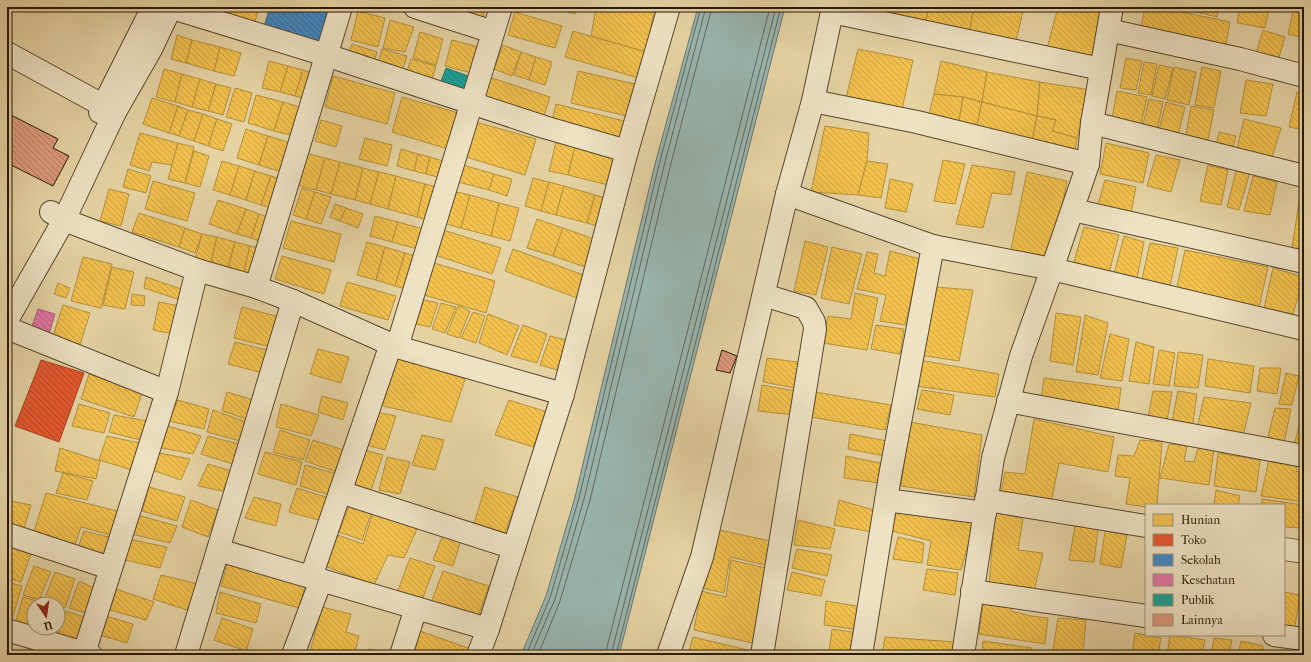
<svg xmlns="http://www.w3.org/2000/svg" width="1311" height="662" viewBox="0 0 1311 662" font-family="'IM FELL French Canon',serif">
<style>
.water{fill:#99b6b0;stroke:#6c776c}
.homes{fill:url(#homes-back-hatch);stroke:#b58f39}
.shops{fill:url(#shops-back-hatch);stroke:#ac4422}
.schools{fill:url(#schools-back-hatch);stroke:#38678c}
.health{fill:url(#health-back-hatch);stroke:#ab5b78}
.public{fill:url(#public-back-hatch);stroke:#1c7a6c}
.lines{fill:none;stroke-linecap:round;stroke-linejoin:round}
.shore{stroke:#60685c;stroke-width:1}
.building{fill:url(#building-back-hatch);stroke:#281907}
.minor-casing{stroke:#57482e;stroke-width:24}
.minor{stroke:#eee2c4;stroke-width:22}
</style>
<defs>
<pattern id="homes-back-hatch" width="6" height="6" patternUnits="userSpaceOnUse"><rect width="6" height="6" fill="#f2c14e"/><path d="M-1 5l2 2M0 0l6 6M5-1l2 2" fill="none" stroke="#d0a543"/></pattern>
<pattern id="shops-back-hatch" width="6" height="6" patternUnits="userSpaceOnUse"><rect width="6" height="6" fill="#e4572e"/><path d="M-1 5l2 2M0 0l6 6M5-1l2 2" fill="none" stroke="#b94725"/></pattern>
<pattern id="schools-back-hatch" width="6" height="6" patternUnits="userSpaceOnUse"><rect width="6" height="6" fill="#3f88c5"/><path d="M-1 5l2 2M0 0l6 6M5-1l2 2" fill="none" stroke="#356e9e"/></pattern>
<pattern id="health-back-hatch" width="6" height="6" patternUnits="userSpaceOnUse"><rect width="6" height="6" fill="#e377a8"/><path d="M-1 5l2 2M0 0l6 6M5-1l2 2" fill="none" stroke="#b86187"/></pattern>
<pattern id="public-back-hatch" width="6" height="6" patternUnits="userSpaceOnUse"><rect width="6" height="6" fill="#17a398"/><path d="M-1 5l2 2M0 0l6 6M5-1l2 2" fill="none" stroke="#15847a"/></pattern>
<pattern id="building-back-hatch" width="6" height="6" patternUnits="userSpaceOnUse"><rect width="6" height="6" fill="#dd9a7c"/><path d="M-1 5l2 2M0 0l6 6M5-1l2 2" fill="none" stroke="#b37d64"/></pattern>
</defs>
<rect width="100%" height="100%" fill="#e5d3a4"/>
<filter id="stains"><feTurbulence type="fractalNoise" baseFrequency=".005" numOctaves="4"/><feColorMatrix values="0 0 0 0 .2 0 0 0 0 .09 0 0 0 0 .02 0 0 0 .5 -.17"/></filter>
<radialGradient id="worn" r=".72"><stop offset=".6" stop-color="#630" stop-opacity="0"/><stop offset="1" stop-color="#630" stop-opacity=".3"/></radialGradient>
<!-- water -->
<polygon class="water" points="698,7 785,7 619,655 521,655 546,596 575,497 655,164"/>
<!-- homes -->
<g class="homes">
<polygon points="201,7 259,7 253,29"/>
<polygon points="463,7 485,7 481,26 460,20"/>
<polygon points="548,7 577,7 575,14"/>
<polygon points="596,7 634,7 654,12 646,52 591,36"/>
<polygon points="877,7 929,7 925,26 875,12"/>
<polygon points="929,7 974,7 969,34 925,26"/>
<polygon points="974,7 1024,7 1015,45 969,34"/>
<polygon points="1058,7 1108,7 1092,62 1046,52"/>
<polygon points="1145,7 1158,7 1230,22 1225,50 1140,32"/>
<polygon points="1176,7 1219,7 1217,17"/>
<polygon points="1240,7 1269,7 1265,28 1237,23"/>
<polygon points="1294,7 1304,7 1304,38 1288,34"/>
<polygon points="358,11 385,18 378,47 351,40"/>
<polygon points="515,12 562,26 555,48 508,35"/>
<polygon points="390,20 414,27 405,52 383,48"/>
<polygon points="1263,30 1285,37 1277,64 1254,61"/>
<polygon points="573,31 646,52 639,78 565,57"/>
<polygon points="420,32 443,39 436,65 413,58"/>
<polygon points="177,35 192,40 186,63 171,59"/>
<polygon points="192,40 220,47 214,71 186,63"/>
<polygon points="452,40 482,48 475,74 445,66"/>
<polygon points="352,44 377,52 372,68 346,60"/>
<polygon points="503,45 521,52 512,76 494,69"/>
<polygon points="220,47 241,53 234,76 214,71"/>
<polygon points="382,49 407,56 400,78 376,70"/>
<polygon points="858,49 913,60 901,114 845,102"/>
<polygon points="521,52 536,57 529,80 514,75"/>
<polygon points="536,57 552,62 545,85 529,80"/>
<polygon points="1126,58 1142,61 1136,90 1120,88"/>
<polygon points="411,59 436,66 429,89 404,80"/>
<polygon points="269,61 288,66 280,92 262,88"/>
<polygon points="941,61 987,72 982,102 963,97 934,94"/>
<polygon points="1144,62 1157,64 1151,95 1138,93"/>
<polygon points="1159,65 1173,68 1165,99 1152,96"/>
<polygon points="288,66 303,70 295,96 280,92"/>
<polygon points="1174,67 1196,72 1189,105 1167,100"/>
<polygon points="1202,67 1221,71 1214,108 1195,105"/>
<polygon points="164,69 182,74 175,102 156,97"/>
<polygon points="303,70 316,74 309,100 295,96"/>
<polygon points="578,71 639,85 631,117 571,103"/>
<polygon points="987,72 1040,82 1037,116 982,102"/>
<polygon points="182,74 200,79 192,107 175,102"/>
<polygon points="333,76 395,93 387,124 325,107"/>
<polygon points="489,77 550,97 541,125 482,104"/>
<polygon points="200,79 216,84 208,111 192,107"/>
<polygon points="1246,80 1273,84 1266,116 1240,113"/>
<polygon points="1040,82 1091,90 1077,138 1052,131 1056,120 1037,116"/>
<polygon points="216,84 231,88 223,115 208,111"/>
<polygon points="235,88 252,93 244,122 226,117"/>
<polygon points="1117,91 1147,97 1140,129 1111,123"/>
<polygon points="1297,92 1304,93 1304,130 1289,127"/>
<polygon points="934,94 963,97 958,128 927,122"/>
<polygon points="256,95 283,102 274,131 248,123"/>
<polygon points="402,97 462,114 451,150 392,132"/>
<polygon points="963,97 982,102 975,134 958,128"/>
<polygon points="152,98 178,106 169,133 143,124"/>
<polygon points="1149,99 1163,102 1156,136 1141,133"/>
<polygon points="283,102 307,109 300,137 274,131"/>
<polygon points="982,102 1037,116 1031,146 975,134"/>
<polygon points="1166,102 1185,107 1177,139 1158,134"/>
<polygon points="556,104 628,122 620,147 551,126"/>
<polygon points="178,106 188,110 179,136 169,133"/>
<polygon points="1191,106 1214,110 1207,144 1185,140"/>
<polygon points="188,110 203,114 194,141 179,136"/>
<polygon points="203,114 217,119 208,146 194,141"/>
<polygon points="1037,116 1056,120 1052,131 1077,138 1074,156 1031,146"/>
<polygon points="217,119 232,124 223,151 208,146"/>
<polygon points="1244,119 1281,128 1271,160 1236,152"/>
<polygon points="321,120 342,126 336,147 315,141"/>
<polygon points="476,122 536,139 525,175 466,157"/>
<polygon points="825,126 869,133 867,161 858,195 811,192"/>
<polygon points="246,129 268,136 259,165 237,158"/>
<polygon points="1219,132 1236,136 1231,154 1215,150"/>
<polygon points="140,133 178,143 172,165 152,162 149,171 130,165"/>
<polygon points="268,136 294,144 285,173 259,165"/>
<polygon points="365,138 392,145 387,166 359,159"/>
<polygon points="556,142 575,147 568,175 549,171"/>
<polygon points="178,143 194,147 185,183 168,179"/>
<polygon points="1106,143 1149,153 1143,183 1100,174"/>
<polygon points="575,147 615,156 608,185 568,175"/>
<polygon points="401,149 418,154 414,171 397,166"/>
<polygon points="194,151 209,156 200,187 185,183"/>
<polygon points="306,153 325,158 316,190 297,185"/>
<polygon points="418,154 430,157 426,174 414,171"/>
<polygon points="1156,155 1180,160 1171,192 1147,186"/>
<polygon points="430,157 449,163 445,179 426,174"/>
<polygon points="325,158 340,162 331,194 316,190"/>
<polygon points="943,160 965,164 955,204 934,201"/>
<polygon points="222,161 239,166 230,195 213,190"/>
<polygon points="867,161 888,164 881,198 858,195"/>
<polygon points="340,162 363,168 355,200 331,194"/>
<polygon points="463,165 494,174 489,190 458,182"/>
<polygon points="972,165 1015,172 1011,195 992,193 983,228 956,224"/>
<polygon points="1208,165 1228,170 1221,205 1200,201"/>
<polygon points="239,166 255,171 246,200 230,195"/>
<polygon points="363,168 379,172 370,204 355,200"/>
<polygon points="128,169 151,176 146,193 123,187"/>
<polygon points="255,171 271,176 261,205 246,200"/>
<polygon points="1236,171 1250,172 1239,210 1227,207"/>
<polygon points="379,172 396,176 388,209 370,204"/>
<polygon points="1027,172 1067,181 1052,260 1010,254"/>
<polygon points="494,174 512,179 507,196 489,190"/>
<polygon points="271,176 283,180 274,209 261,205"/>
<polygon points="396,176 425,184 417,217 388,209"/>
<polygon points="1253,176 1277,182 1270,215 1244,211"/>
<polygon points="533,178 549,182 541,211 525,206"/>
<polygon points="890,179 913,184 906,212 885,208"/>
<polygon points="1105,180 1136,187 1130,218 1096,212"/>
<polygon points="153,181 195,193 187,221 145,209"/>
<polygon points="549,182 564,186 556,215 541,211"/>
<polygon points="425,184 441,188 432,221 417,217"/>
<polygon points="564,186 595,195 587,223 556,215"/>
<polygon points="302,188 315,192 306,219 293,215"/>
<polygon points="1301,188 1304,188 1304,257 1291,255"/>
<polygon points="109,189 129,194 121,226 100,221"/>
<polygon points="452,191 470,195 461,228 443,223"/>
<polygon points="315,192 331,197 321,224 306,219"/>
<polygon points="470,195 499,203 491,236 461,228"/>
<polygon points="595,195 610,199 601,227 587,223"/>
<polygon points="218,200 246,209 237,234 209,224"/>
<polygon points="499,203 519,208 510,241 491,236"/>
<polygon points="335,204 346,208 340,221 330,217"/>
<polygon points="346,208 363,214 358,228 340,221"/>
<polygon points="246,209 259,214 251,238 237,234"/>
<polygon points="139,213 185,228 179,247 132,232"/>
<polygon points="259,214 273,219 264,243 251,238"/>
<polygon points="375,216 398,222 392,242 370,236"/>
<polygon points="537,219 563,228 553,256 527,248"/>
<polygon points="291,221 341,234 334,262 283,248"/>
<polygon points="398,222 427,230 421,250 392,242"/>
<polygon points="1084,227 1119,235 1109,273 1073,265"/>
<polygon points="185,228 202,234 195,253 179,247"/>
<polygon points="563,228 597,240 588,268 553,256"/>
<polygon points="443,230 501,248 492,274 435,255"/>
<polygon points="202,234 217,237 210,267 194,263"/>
<polygon points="1124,236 1144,242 1137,278 1114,274"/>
<polygon points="217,237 235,242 227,272 210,267"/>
<polygon points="805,241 828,247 816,295 794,291"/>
<polygon points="235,242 250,246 243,275 227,272"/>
<polygon points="367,242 385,247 376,280 357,275"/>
<polygon points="1150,243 1178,248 1170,286 1142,279"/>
<polygon points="250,246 262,248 254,278 243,275"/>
<polygon points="385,247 405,253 395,286 376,280"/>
<polygon points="832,247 862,254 849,304 821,298"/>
<polygon points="513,249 586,276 577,298 505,271"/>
<polygon points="1185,250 1268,267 1259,308 1177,287"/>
<polygon points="890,251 920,259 905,325 880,321 886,295 857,289 867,252 878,254 874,273 885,276"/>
<polygon points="405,253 419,257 409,290 395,286"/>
<polygon points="282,256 331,270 324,294 275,279"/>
<polygon points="83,257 112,264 101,308 71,301"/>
<polygon points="434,263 495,281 486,313 424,295"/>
<polygon points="112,267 134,272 125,309 103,305"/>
<polygon points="1273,268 1304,277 1293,314 1264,308"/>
<polygon points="146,277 190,292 186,302 144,288"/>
<polygon points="347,282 396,296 388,320 340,306"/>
<polygon points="58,283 70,288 66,298 54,294"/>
<polygon points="935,287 973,290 959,361 919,355"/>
<polygon points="855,293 878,298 867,350 823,343 828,316 851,319"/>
<polygon points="132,294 145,296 144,306 131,305"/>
<polygon points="424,300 438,303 430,327 416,324"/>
<polygon points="159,302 185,307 179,335 153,330"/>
<polygon points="441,303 456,307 445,333 432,329"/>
<polygon points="63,305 90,313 78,351 51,342"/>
<polygon points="458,306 470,311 459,338 447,334"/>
<polygon points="242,307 283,318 275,348 234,338"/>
<polygon points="473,312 485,316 476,343 461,338"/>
<polygon points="1056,313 1081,317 1073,365 1050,361"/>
<polygon points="488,314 519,326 507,355 479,343"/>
<polygon points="1085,315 1108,323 1098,375 1076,372"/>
<polygon points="523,325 547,334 537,363 511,356"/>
<polygon points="876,325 904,329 900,354 871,349"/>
<polygon points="1110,334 1129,339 1122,381 1100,378"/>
<polygon points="550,336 567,340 557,370 540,365"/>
<polygon points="235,342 274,352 267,374 228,364"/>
<polygon points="1136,342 1154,347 1149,384 1129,381"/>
<polygon points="318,349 349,357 341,383 310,374"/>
<polygon points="1159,350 1175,353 1169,386 1153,384"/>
<polygon points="1178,352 1203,355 1198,388 1174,386"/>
<polygon points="389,354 465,379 451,422 375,404"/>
<polygon points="767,358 804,363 801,389 763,382"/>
<polygon points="1208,359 1254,366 1250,393 1205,386"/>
<polygon points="919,360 999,374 995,397 915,386"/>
<polygon points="1260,368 1281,368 1277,394 1257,391"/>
<polygon points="1286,373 1299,376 1292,405 1279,404"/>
<polygon points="89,374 142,393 134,417 81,399"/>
<polygon points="1044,378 1121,388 1117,419 1040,406"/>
<polygon points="762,385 801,392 795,415 758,411"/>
<polygon points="922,390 954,395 950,415 917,409"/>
<polygon points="1153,391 1172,392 1166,426 1147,423"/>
<polygon points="1178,391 1197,394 1192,429 1171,426"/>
<polygon points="227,392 257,401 250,420 222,411"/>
<polygon points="815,392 891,405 885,430 811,417"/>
<polygon points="322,396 348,403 343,420 318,412"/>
<polygon points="1204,397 1251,403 1242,440 1196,433"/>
<polygon points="178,400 209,409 204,429 169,421"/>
<polygon points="509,400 547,412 533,447 495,435"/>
<polygon points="79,404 110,413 104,433 72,426"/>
<polygon points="281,404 319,415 311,436 276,427"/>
<polygon points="1275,408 1291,409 1284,443 1267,441"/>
<polygon points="213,410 249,423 240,441 207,432"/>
<polygon points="1303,411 1304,411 1304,447 1294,445"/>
<polygon points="376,412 396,416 385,450 366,445"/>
<polygon points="114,415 147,421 140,440 109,432"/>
<polygon points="1034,419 1114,437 1108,472 1059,463 1051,503 1000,497 1005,472 1025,474"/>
<polygon points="910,422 982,435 974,497 901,486"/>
<polygon points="165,425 201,436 193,454 157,447"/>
<polygon points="280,430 310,440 303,460 273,452"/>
<polygon points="850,434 887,441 885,456 848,449"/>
<polygon points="422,435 444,440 435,470 412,465"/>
<polygon points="107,436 140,443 132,470 99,460"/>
<polygon points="208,436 239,444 233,464 201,454"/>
<polygon points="313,440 350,452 342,474 305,461"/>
<polygon points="1140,440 1162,442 1157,505 1146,505 1146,507 1126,504 1130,478 1115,476 1118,455 1134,456"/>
<polygon points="1169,444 1187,446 1184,461 1194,462 1198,448 1214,449 1209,485 1160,478"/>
<polygon points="60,448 100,461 96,479 55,471"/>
<polygon points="361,449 383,455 371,490 351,486"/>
<polygon points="265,452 302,462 296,485 258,474"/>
<polygon points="159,453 190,459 181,480 152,470"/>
<polygon points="1218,453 1260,460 1256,492 1214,486"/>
<polygon points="1270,455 1297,463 1296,471 1304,473 1304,502 1261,496"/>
<polygon points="846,456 884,464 879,483 844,478"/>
<polygon points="387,457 410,462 400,494 379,490"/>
<polygon points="208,464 232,471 222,491 198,486"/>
<polygon points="305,465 341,475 333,496 300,486"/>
<polygon points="63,473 93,481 87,500 56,493"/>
<polygon points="149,487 185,497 177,521 142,511"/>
<polygon points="485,487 518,497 504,535 473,527"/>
<polygon points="297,488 332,499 326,522 289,512"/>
<polygon points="1216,490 1240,496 1238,505 1214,505"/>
<polygon points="46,493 121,512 114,536 81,527 72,554 31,541"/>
<polygon points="254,497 281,504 276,526 245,518"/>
<polygon points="352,498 373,508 362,540 339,532"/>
<polygon points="1262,499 1304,505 1301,528 1284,527 1284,505 1262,505"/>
<polygon points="7,500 31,505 23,532 7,528"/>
<polygon points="191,500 218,510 208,537 182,527"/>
<polygon points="839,500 877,511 872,532 834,525"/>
<polygon points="374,509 417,529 404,558 388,555 374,585 325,566 338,535 363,544"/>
<polygon points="897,509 975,521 961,570 927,565 931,541 892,531"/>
<polygon points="995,511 1023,519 1018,550 1043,553 1034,591 989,586"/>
<polygon points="137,515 177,526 170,543 131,534"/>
<polygon points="798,520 835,529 830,549 794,545"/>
<polygon points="1076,520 1099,523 1094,562 1069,560"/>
<polygon points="715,529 775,542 770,566 730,557 724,593 702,588"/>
<polygon points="84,531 113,538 106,561 76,553"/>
<polygon points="1105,531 1127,535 1121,568 1100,564"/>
<polygon points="444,532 462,536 453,566 433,560"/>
<polygon points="898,537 924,543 922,563 893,559"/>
<polygon points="128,539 167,547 160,568 121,559"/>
<polygon points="11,546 31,554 21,582 7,578 7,554"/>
<polygon points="797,549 832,555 827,576 792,568"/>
<polygon points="410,558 435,566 422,600 397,593"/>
<polygon points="731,560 771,569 757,644 694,630 701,591 726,597"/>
<polygon points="227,564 305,586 299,608 221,586"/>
<polygon points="34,566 51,572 39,600 23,595"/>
<polygon points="927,569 958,573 955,595 923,590"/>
<polygon points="443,571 489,586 478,616 431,603"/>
<polygon points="55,572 75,579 65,608 44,600"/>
<polygon points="792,572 825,580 821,596 787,590"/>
<polygon points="161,575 198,584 187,610 153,599"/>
<polygon points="79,581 98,590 90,614 69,608"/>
<polygon points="7,582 22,586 11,622 7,621"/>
<polygon points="116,589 154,602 146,620 110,610"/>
<polygon points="220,592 261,604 256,623 216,613"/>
<polygon points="1284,592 1300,595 1294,632 1284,631"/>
<polygon points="23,597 47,604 34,604 34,628 55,628 51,641 13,631"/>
<polygon points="984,597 1011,600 1011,611 1031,616 1048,618 1045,644 979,634"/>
<polygon points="826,601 862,607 859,630 824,625"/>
<polygon points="322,607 351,614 346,632 359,636 354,655 322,655 310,652"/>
<polygon points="66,611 91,619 80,651 55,643"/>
<polygon points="106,616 133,624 127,643 100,635"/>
<polygon points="222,618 253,629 246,651 214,640"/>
<polygon points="1058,618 1086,620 1083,653 1097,655 1052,655"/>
<polygon points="832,629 858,633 856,653 829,652"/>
<polygon points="417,630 468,648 466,655 409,655"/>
<polygon points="1135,633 1161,638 1158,655 1132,655"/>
<polygon points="1170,635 1205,640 1202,655 1167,655"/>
<polygon points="693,637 756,652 755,655 688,655"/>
<polygon points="885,637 955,642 954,655 882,655"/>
<polygon points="1214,638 1232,640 1229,655 1211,655"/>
<polygon points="983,641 1032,648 1031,655 982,655"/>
<polygon points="1241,641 1263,646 1262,655 1238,655"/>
<polygon points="368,649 390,655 366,655"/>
</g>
<!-- shops -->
<polygon class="shops" points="41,360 84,373 59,442 15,426"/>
<!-- schools -->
<polygon class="schools" points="270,7 290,9 290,7 332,7 320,49 262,33"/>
<!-- health -->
<polygon class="health" points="38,309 55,314 48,337 30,332"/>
<!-- public -->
<polygon class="public" points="446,68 474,78 466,100 438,89"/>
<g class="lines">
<!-- shore -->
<g class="shore">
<polyline points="526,655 550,598 579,498 659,165 701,7"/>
<polyline points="531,655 555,599 584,499 664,166 706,7"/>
<polyline points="538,655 560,601 590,500 670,167 712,7"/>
<polyline points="605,655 770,7"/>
<polyline points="611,655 776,7"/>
<polyline points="616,655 781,7"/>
</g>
</g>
<!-- building -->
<g class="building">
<polygon points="7,113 58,139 53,148 69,156 53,186 7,163"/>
<polygon points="722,350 737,356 730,373 716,370"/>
</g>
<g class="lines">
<defs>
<g id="minor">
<polyline points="169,7 326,55 544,127 627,151"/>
<polyline points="415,7 493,32"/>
<polyline points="832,12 1101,69"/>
<polyline points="1108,30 1240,59 1304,76"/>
<polyline points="7,53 115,112"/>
<polyline points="813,101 917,122 1088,164"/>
<polyline points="100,112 153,7"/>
<polyline points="1092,123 1304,176"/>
<polyline points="787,194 933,246 1052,269 1088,164 1092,123 1112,7"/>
<polyline points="1073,210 1304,262"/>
<polyline points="51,212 64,220 197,270 256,287 293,301 397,347 563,394 627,151 669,7"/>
<polyline points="256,287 341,7"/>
<polyline points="7,320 64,220 115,112 151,49 171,7"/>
<polyline points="7,328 167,392"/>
<polyline points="397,347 501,7"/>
<polyline points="1008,401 1304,456"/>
<polyline points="340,492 514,548"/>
<polyline points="886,500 985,513"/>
<polyline points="986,500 1146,526"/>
<polyline points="7,534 110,568"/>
<polyline points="1284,549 1304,552"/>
<polyline points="218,550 293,301"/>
<polyline points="311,577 391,344"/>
<polyline points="972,591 1146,616"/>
<polyline points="7,630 91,655"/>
<polyline points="1274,635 1304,639"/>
<polyline points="84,653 167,392 197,270"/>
<polyline points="186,655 218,550 488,629"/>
<polyline points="293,655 321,580"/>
<polyline points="401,655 416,608"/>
<polyline points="478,655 488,629 563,394"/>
<polyline points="668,655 702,557 787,194 813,101 833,7"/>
<polyline points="762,655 815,329 814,322 806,308 764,295"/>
<polyline points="861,655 890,476 933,246"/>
<polyline points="963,655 993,458 1021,356 1052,269 1304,329"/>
</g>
</defs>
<!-- minor casing -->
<use href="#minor" class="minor-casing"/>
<!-- minor -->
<use href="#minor" class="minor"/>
</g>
<!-- margin -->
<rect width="1311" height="662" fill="none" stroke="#e5d3a4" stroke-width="24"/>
<rect x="8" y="8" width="1295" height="646" fill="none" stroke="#281907" stroke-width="2"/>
<rect x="12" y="12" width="1287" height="638" fill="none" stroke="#281907"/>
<!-- legend -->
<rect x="1145" y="504" width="140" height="132" fill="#eee2c4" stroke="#9f9278"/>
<rect x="1153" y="514" width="20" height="12" fill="#f2c14e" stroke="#9f9278"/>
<text x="1181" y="524" font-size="12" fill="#281907">Hunian</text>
<rect x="1153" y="534" width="20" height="12" fill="#e4572e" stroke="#9f9278"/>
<text x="1181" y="544" font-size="12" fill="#281907">Toko</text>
<rect x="1153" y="554" width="20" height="12" fill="#3f88c5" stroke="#9f9278"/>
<text x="1181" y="564" font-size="12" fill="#281907">Sekolah</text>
<rect x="1153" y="574" width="20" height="12" fill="#e377a8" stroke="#9f9278"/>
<text x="1181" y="584" font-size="12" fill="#281907">Kesehatan</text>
<rect x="1153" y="594" width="20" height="12" fill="#17a398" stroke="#9f9278"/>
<text x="1181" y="604" font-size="12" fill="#281907">Publik</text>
<rect x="1153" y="614" width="20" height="12" fill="#dd9a7c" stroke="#9f9278"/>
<text x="1181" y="624" font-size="12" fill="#281907">Lainnya</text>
<!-- north arrow -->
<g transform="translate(46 616) rotate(167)"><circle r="19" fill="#eee2c4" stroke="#9f9278"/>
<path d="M0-3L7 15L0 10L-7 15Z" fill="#8f2418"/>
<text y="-6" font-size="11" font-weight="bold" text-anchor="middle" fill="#281907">U</text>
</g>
<rect width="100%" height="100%" filter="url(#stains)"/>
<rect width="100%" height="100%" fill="url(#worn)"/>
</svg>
